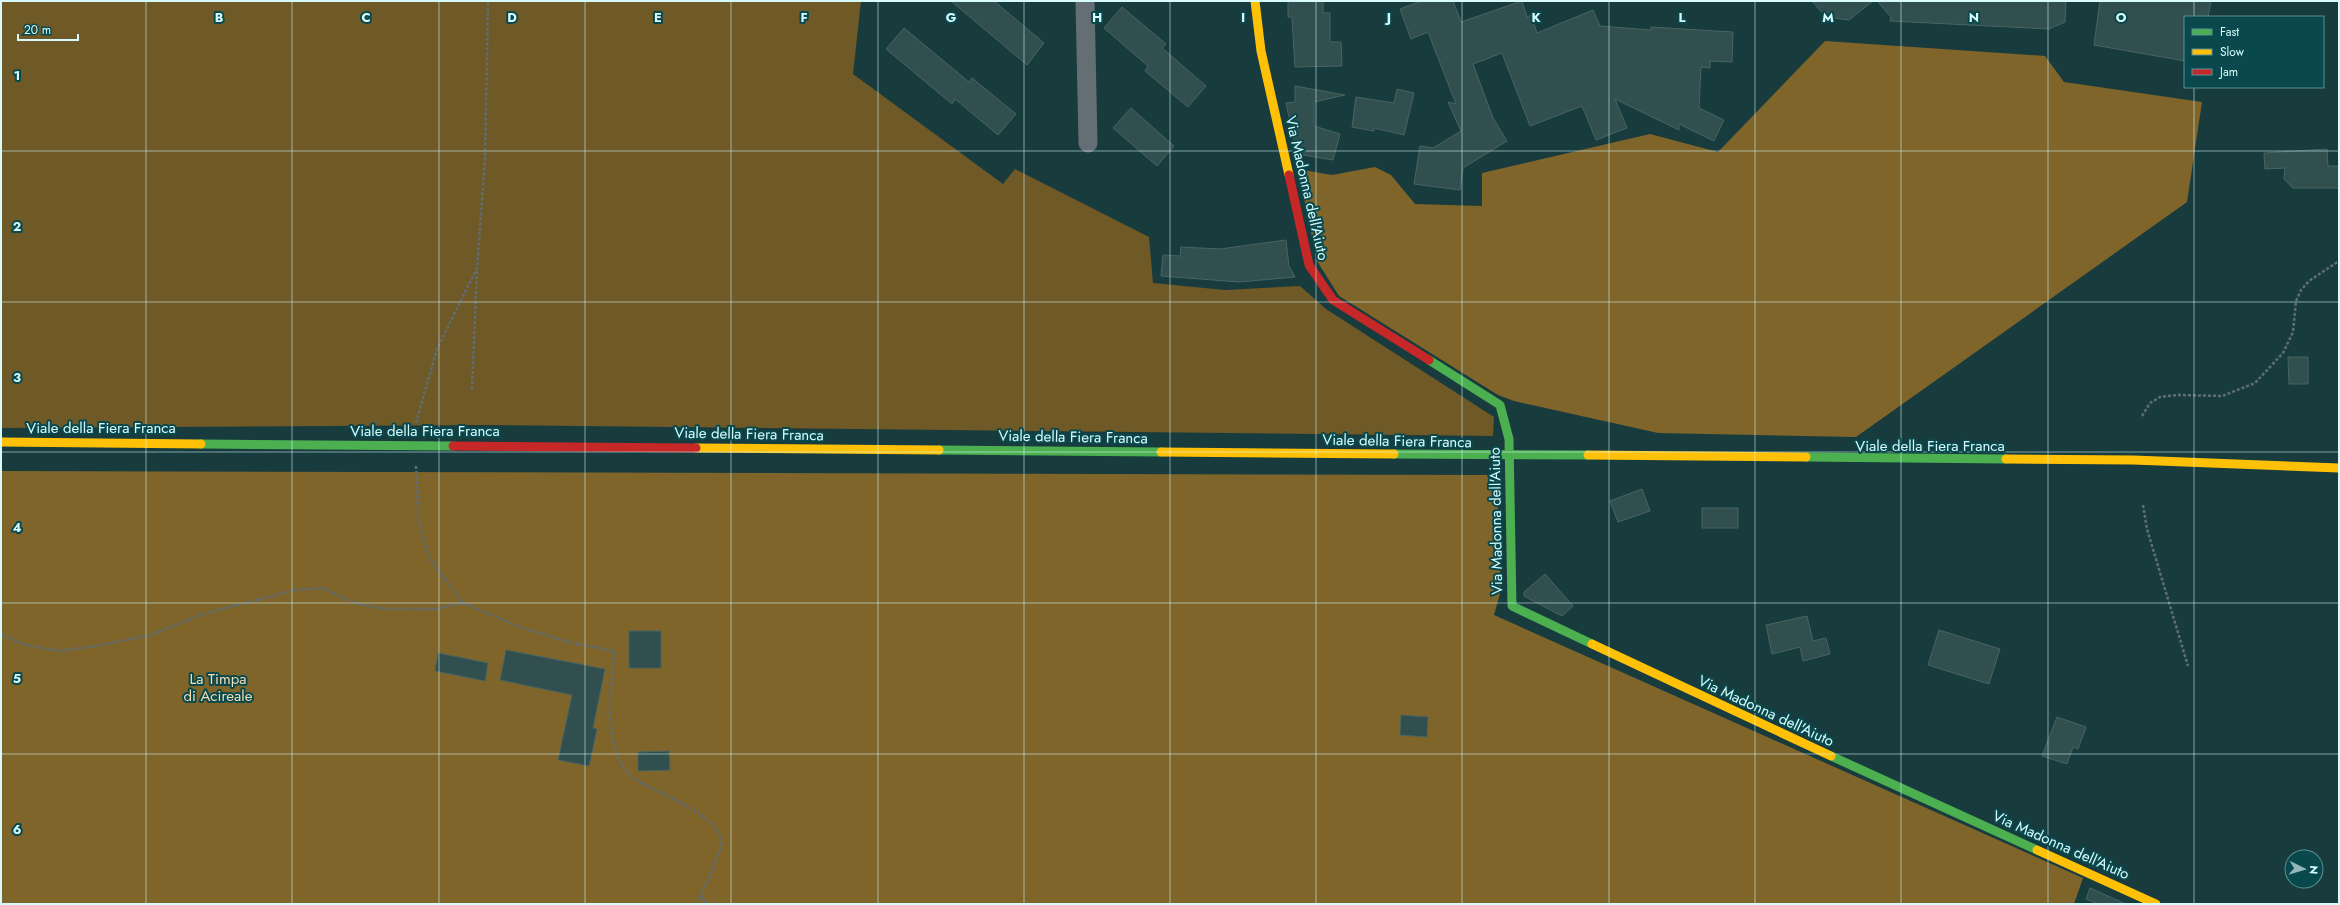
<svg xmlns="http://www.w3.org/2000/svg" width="2340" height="905" viewBox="0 0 2340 905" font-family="Jost,sans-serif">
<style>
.green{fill:#6e5927}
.forest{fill:#7f652a}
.building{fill:#314f4e;stroke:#476563}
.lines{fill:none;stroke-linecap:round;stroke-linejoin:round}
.path{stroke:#5f6e74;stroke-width:2.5;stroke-dasharray:3 2;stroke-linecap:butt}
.street{stroke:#666e75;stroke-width:19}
.fast{stroke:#4caf50;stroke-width:9}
.slow{stroke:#ffc107;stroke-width:9}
.jam{stroke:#c62828;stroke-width:9}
.grid{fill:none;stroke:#d7fbfd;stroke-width:1;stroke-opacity:0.55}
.labels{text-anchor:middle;stroke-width:4;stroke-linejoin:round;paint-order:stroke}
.street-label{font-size:15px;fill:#d7fbfd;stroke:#09494d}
.park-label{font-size:15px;fill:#f6deb5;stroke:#09494d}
.grid-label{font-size:13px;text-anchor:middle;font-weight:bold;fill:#d7fbfd;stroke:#09494d;stroke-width:4;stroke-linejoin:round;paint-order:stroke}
</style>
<rect width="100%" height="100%" fill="#183b3e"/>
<!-- green -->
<polygon class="green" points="1,1 861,1 853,74 1003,184 1015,169 1149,237 1153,283 1225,290 1300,286 1326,309 1494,417 1493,436 480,425 1,428"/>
<!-- forest -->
<g class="forest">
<polygon points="1825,41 2045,56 2064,82 2202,102 2187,202 1856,437 1658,433 1514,401 1498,395 1339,296 1317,261 1298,169 1332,175 1375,167 1391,175 1415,204 1482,206 1482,173 1650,134 1718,152"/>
<polygon points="1,471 1497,475 1501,590 1494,615 2083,878 2074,904 1,904"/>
</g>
<!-- building -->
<g class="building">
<polygon points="951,1 994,1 1044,43 1027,65"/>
<polygon points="1288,1 1323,1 1323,13 1330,13 1330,42 1341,42 1342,66 1295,67 1292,17 1288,17"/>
<polygon points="1421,1 1453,1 1461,22 1522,1 1527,17 1531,15 1537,33 1593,10 1600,26 1651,30 1651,27 1733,32 1732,62 1710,61 1710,68 1701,67 1699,108 1724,120 1714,141 1679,124 1679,130 1615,99 1627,128 1596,140 1582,106 1530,126 1502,53 1473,64 1493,118 1507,141 1463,168 1460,190 1414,184 1420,146 1433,148 1461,131 1448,102 1456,104 1428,32 1411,39 1400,9"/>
<polygon points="1812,1 1873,1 1849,20 1826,17"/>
<polygon points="1877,1 2066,1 2065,22 2049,29 1890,21 1891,17"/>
<polygon points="2100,1 2211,1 2208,17 2185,17 2185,61 2094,45"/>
<polygon points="1122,7 1166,44 1162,48 1206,86 1188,107 1145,71 1148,66 1104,28"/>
<polygon points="904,28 969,82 972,78 1016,114 998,135 955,99 952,104 886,49"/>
<polygon points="1295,86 1345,95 1314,102 1314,126 1340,134 1333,160 1297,154 1286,103 1295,102"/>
<polygon points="1397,89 1414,93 1404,135 1374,128 1374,131 1352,127 1356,97 1394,103"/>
<polygon points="1131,108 1174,146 1157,166 1113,128"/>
<polygon points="2327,149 2328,166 2339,166 2339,188 2293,188 2284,179 2285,168 2265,169 2264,153"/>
<polygon points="1286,240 1289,266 1295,277 1239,282 1161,276 1163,255 1180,256 1181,247 1220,249"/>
<polygon points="2288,357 2308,357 2308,384 2289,384"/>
<polygon points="1642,489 1650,511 1618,522 1610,501"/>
<rect x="1702" y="508" width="36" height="20"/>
<polygon points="1545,574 1573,606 1562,616 1524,596 1524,592"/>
<polygon points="1807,616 1813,641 1826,638 1830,654 1803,661 1800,647 1772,654 1766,625"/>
<polygon points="1939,630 2000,649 1989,684 1928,665"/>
<rect x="629" y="631" width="32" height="37"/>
<polygon points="506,650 605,669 593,728 597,729 589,766 558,760 572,695 500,680"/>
<polygon points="438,653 488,663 485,681 435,671"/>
<polygon points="1401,715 1428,717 1427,737 1400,735"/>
<polygon points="2057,717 2086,727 2078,749 2073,747 2067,764 2042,756"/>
<polygon points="669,751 670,770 638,771 638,752"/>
<polygon points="2090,888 2126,904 2098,904 2086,899"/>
</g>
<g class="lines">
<!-- path -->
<g class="path">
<polyline points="472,389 477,270"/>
<polyline points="2142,416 2150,403 2160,397 2178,395 2222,396 2255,383 2283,353 2293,332 2296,301 2301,290 2309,281 2339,261"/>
<polyline points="416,423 437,349 477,268 485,159 488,1"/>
<path d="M416 466 419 523 429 557 463 603 520 627 572 643 614 651C612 687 602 741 627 772 635 782 648 786 660 792 677 801 724 821 721 845 719 857 703 891 697 904"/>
<polyline points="2143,505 2147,529 2188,666"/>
<polyline points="1,634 22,644 58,651 96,646 151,635 203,614 295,590 323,588 355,603 385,609 436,609 463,603"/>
<polyline points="701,896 706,904"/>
</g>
<!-- street -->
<polyline class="street" points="1085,1 1088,143"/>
<!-- fast -->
<g class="fast">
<polyline points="1429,360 1500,405 1509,439 1512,606 1592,644"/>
<polyline points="201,444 453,446"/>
<polyline points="939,450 1161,452"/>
<polyline points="1394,454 1588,455"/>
<polyline points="1806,457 2006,459"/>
<polyline points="1831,756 2037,850"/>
</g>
<!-- slow -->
<g class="slow">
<polyline points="1255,1 1261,51 1289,175"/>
<polyline points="1,442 201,444"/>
<polyline points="696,448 939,450"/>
<polyline points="1161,452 1394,454"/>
<polyline points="1588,455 1806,457"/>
<polyline points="2006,459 2133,460 2339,468"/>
<polyline points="1592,644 1831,756"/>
<polyline points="2037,850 2156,904"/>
</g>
<!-- jam -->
<g class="jam">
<polyline points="1289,175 1309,265 1333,300 1429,360"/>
<polyline points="453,446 696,448"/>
</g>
</g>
<!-- grid -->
<path class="grid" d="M146 1V904M292 1V904M439 1V904M585 1V904M731 1V904M878 1V904M1024 1V904M1170 1V904M1316 1V904M1462 1V904M1609 1V904M1755 1V904M1901 1V904M2048 1V904M2194 1V17M2194 87V904M1 151H2339M1 302H2339M1 452H2339M1 603H2339M1 754H2339"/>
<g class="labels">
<!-- street labels -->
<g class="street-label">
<text transform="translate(1307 188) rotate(77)" y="5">Via Madonna dell'Aiuto</text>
<text x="101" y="433">Viale della Fiera Franca</text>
<text x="425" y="436">Viale della Fiera Franca</text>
<text transform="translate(749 434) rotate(1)" y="5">Viale della Fiera Franca</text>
<text transform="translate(1073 437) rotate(1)" y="5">Viale della Fiera Franca</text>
<text transform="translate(1397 441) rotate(1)" y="5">Viale della Fiera Franca</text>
<text x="1930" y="451">Viale della Fiera Franca</text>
<text transform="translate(1496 521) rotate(-91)" y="5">Via Madonna dell'Aiuto</text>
<text transform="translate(1766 711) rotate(25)" y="5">Via Madonna dell'Aiuto</text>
<text transform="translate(2061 845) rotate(24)" y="5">Via Madonna dell'Aiuto</text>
</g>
<!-- park labels -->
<g class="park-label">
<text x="218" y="684">La Timpa<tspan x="218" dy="17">di Acireale</tspan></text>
</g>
</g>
<g class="grid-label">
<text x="219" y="22">B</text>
<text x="366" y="22">C</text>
<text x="512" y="22">D</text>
<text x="658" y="22">E</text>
<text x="804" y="22">F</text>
<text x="951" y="22">G</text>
<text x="1097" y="22">H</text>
<text x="1243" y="22">I</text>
<text x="1389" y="22">J</text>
<text x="1536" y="22">K</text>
<text x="1682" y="22">L</text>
<text x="1828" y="22">M</text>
<text x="1974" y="22">N</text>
<text x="2121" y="22">O</text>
<text x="17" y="80">1</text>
<text x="17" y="231">2</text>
<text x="17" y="382">3</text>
<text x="17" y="532">4</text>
<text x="17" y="683">5</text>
<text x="17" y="834">6</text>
</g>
<!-- border -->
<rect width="2340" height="905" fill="none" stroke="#d7fbfd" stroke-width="4"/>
<!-- legend -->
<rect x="2184" y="16" width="140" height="72" fill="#09494d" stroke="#5b9093"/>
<rect x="2192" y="29" width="20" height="6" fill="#4caf50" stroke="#5b9093"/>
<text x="2220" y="36" font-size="12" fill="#d7fbfd">Fast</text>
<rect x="2192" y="49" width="20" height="6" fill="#ffc107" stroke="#5b9093"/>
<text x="2220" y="56" font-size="12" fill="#d7fbfd">Slow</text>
<rect x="2192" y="69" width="20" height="6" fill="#c62828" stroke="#5b9093"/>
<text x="2220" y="76" font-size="12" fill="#d7fbfd">Jam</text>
<!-- north arrow -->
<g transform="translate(2304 869) rotate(95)"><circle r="19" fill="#09494d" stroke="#5b9093"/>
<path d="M0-3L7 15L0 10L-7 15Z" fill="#94b8ba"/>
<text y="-6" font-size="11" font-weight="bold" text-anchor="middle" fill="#d7fbfd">N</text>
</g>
<!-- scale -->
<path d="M18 34v6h60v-6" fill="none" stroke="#d7fbfd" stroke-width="2"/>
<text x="24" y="34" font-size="12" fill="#d7fbfd" stroke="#09494d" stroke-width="3" paint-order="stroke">20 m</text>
</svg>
